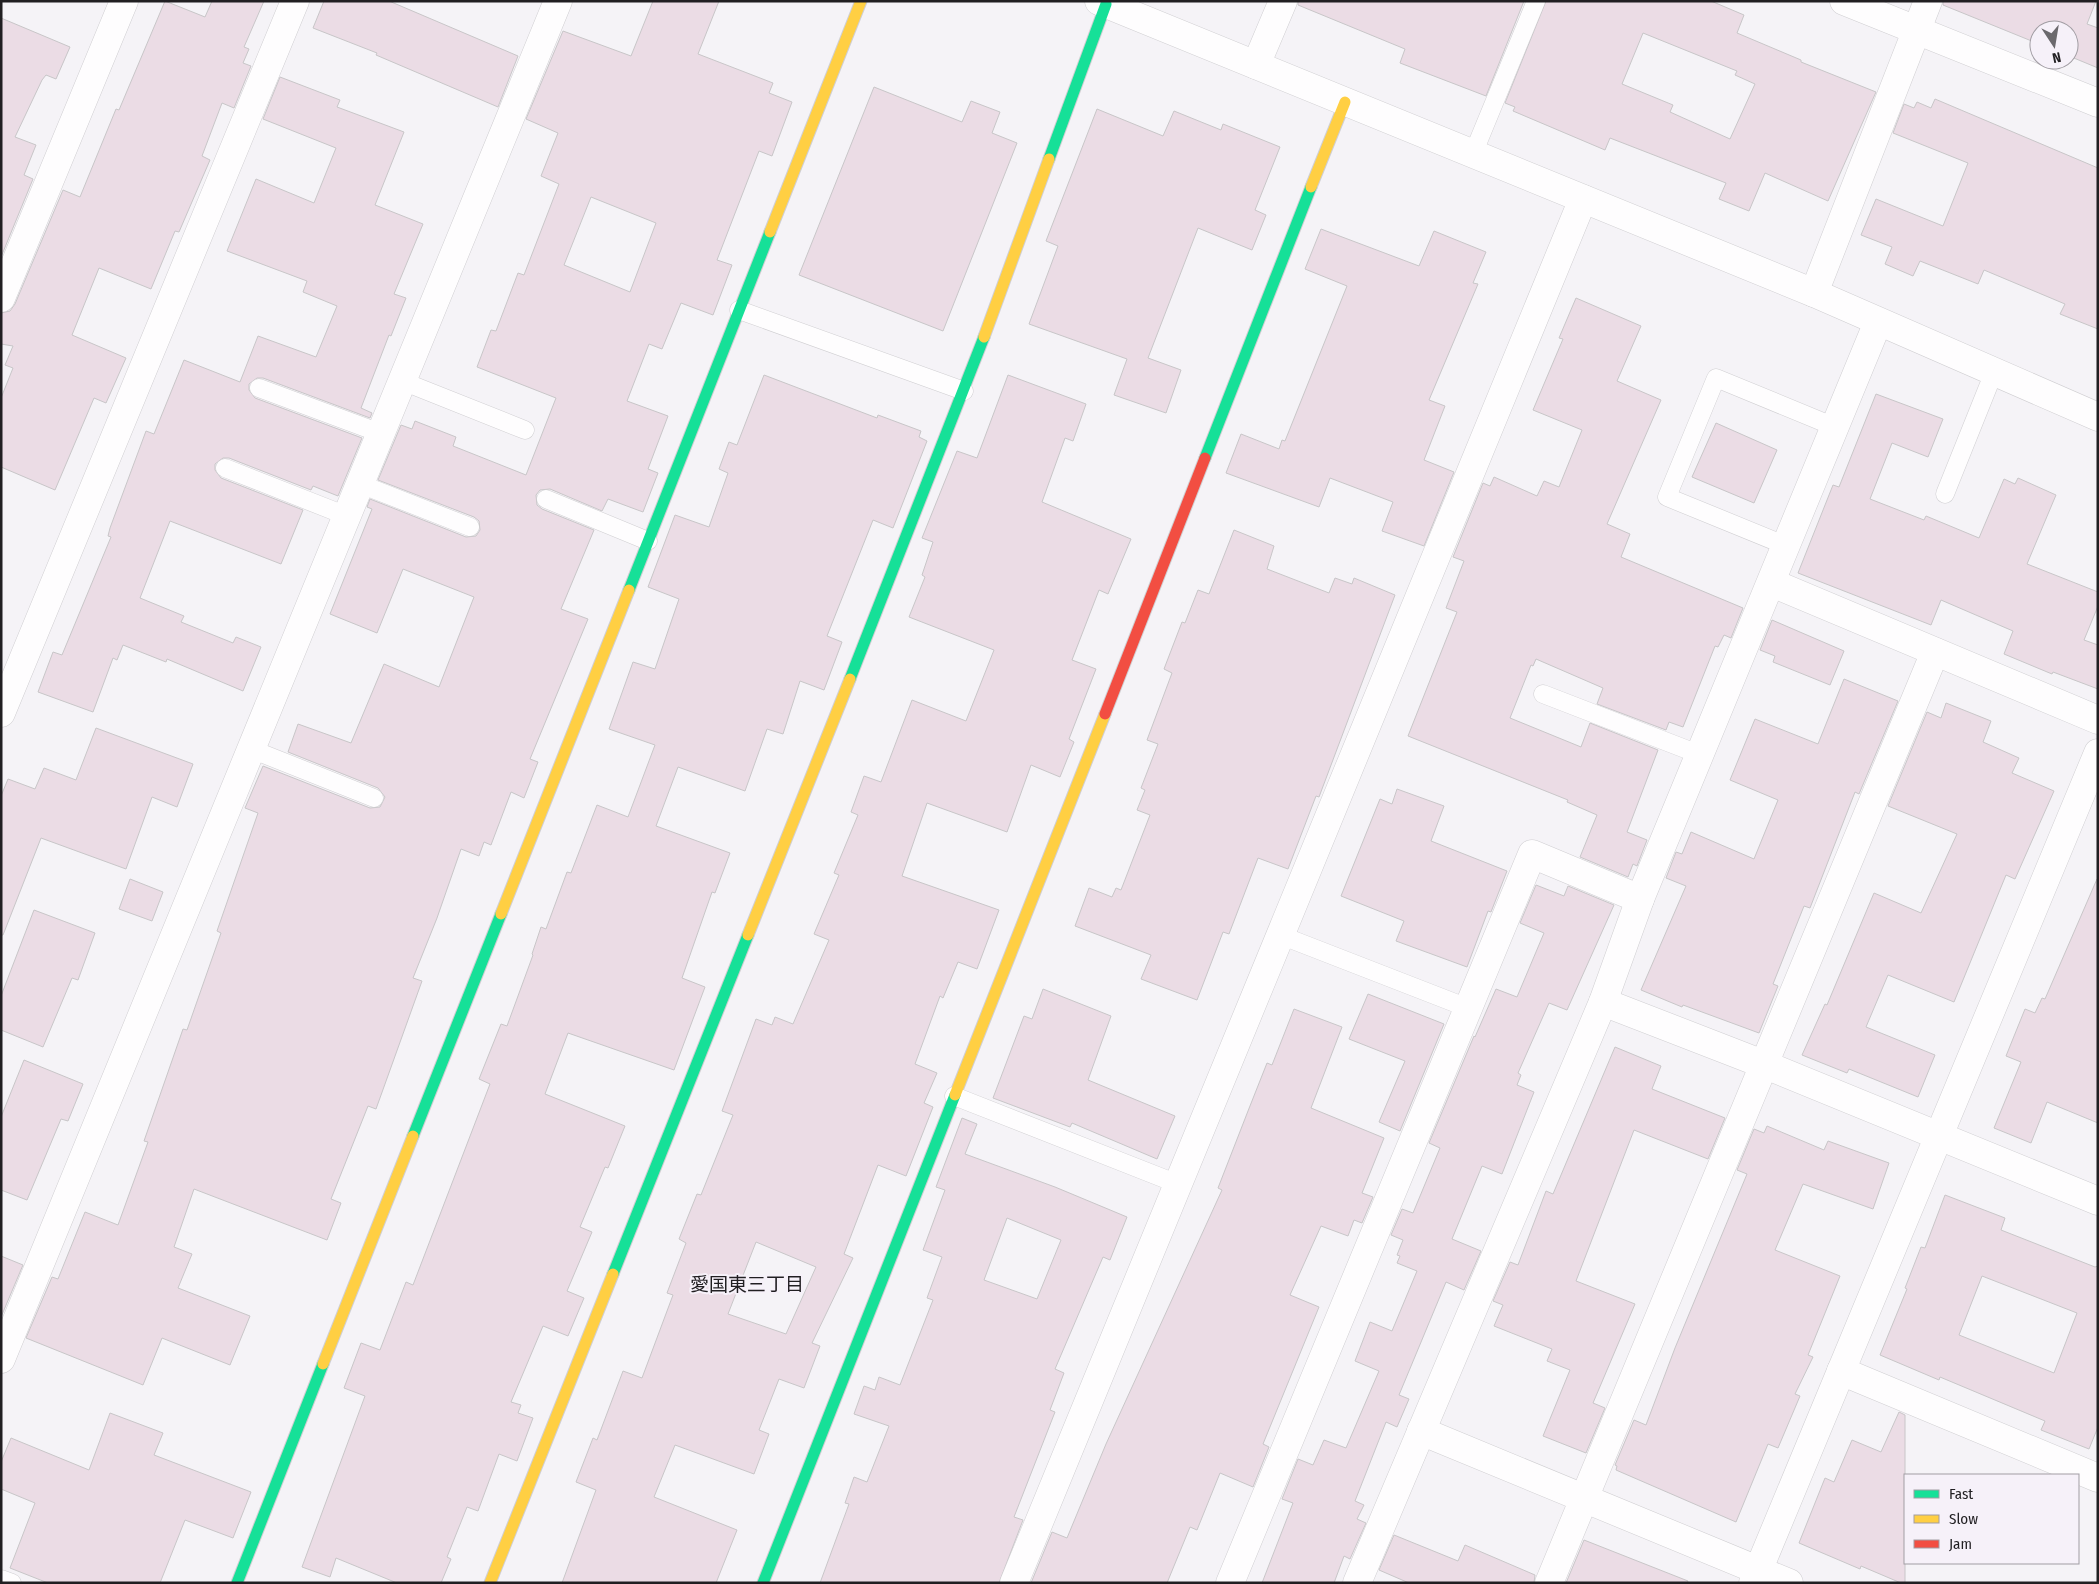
<svg xmlns="http://www.w3.org/2000/svg" width="2099" height="1584" viewBox="0 0 2099 1584" font-family="'Fira Sans Condensed','Noto Sans JP',sans-serif">
<style>
.building{fill:#ebdce5;stroke:#c8c6c8;fill-rule:evenodd}
.lines{fill:none;stroke-linecap:round;stroke-linejoin:round}
.lane-casing{stroke:#d0cfd2;stroke-width:19}
.street-casing{stroke:#d0cfd2;stroke-width:29}
.fast-casing{stroke:#d0cfd2;stroke-width:13}
.slow-casing{stroke:#d0cfd2;stroke-width:13}
.jam-casing{stroke:#d0cfd2;stroke-width:13}
.lane{stroke:#fefdfe;stroke-width:18}
.street{stroke:#fefdfe;stroke-width:28}
.fast{stroke:#16e098;stroke-width:11}
.slow{stroke:#ffcf43;stroke-width:11}
.jam{stroke:#f24e42;stroke-width:11}
.labels{text-anchor:middle;stroke-width:4;stroke-linejoin:round;paint-order:stroke}
.neighbourhood-label{font-size:19px;fill:#211f22;stroke:#f6f1f9}
</style>
<rect width="100%" height="100%" fill="#f5f3f7"/>
<!-- building -->
<g class="building">
<polygon points="165,1 205,17 212,1 264,1 244,47 249,49 243,63 251,66 234,108 222,103 202,156 210,160 179,232 175,231 151,289 99,268 72,335 126,358 106,403 94,398 55,490 1,467 1,398 13,368 5,365 13,346 1,344 1,313 10,311 15,304 63,190 80,197 116,109 119,110"/>
<polygon points="324,1 389,1 518,56 498,107 376,55 377,53 313,28"/>
<path d="M653 1H719L698 54 773 83 769 93 792 102 772 156 759 151 717 260 732 265 713 315 681 303 662 349 649 344 627 401 668 416 648 469 658 473 643 512 608 499 602 511 550 489 540 490 536 495 537 505 542 509 594 530 561 609 588 619 530 759 538 762 524 798 511 792 491 845 484 842 479 856 461 849 437 918 413 978 422 981 376 1109 368 1106 331 1199 341 1203 327 1240 194 1189 174 1247 192 1254 178 1288 250 1316 230 1365 162 1338 143 1385 26 1338 52 1277 58 1279 85 1212 118 1225 148 1142 144 1141 183 1029 187 1030 221 933 217 931 258 813 245 808 263 766 370 808 380 807 385 797 378 788 288 752 298 724 351 743 384 664 439 687 474 597 403 569 377 633 330 614 372 509 367 507 370 499 466 537 476 536 480 530 479 521 474 517 378 480 401 425 412 429 415 421 456 437 453 446 526 475 556 398 477 367 491 330 496 331 518 273 524 275 559 184 541 176 558 133 526 119 563 31 631 56ZM591 197 656 223 630 292 564 265Z"/>
<polygon points="1298,1 1524,1 1486,96 1400,63 1405,49 1298,5"/>
<path d="M1546 1H1711L1744 15 1737 33 1801 60V62L1876 92 1828 201 1765 173 1749 211 1719 199 1726 183 1610 138 1605 150 1513 111 1515 107 1505 103ZM1643 33 1737 71 1735 75 1755 84 1730 139 1670 112 1673 105 1622 84Z"/>
<polygon points="1943,1 2096,1 2087,24 2098,28 2098,68 2069,56 2069,30 2039,30 2039,44 1943,5"/>
<polygon points="1,18 70,47 56,79 46,75 42,80 15,137 36,145 24,175 33,179 1,257"/>
<polygon points="280,77 340,100 337,107 404,132 375,205 423,224 394,294 406,298 391,336 389,335 361,408 372,413 370,418 263,378 257,378 249,384 249,390 255,398 362,438 338,496 313,486 311,490 229,458 223,458 215,464 215,470 221,478 303,510 281,564 170,521 140,598 184,616 181,622 233,643 236,637 261,647 243,691 167,659 166,662 123,645 117,660 113,658 93,712 38,692 53,652 62,655 111,537 108,536 110,528 146,431 154,434 184,360 240,382 258,336 316,357 337,306 303,292 307,281 227,251 256,179 314,203 336,148 263,119"/>
<polygon points="874,87 962,122 971,101 1000,112 992,133 1017,143 943,331 799,275"/>
<polygon points="1935,99 2098,168 2098,329 2060,314 2065,304 1984,270 1978,284 1920,261 1913,276 1885,264 1892,247 1861,235 1876,199 1943,226 1968,163 1893,133 1904,104 1914,108 1917,102 1931,108"/>
<polygon points="1097,109 1163,136 1174,111 1221,130 1223,124 1280,147 1255,210 1266,215 1252,250 1198,228 1148,358 1181,370 1166,413 1114,395 1127,359 1029,324 1058,246 1046,241"/>
<polygon points="1321,229 1419,266 1434,231 1486,252 1473,283 1478,284 1429,400 1445,406 1424,460 1454,472 1424,546 1382,531 1393,502 1330,478 1319,507 1226,473 1241,434 1279,449 1282,440 1285,441 1347,286 1305,269"/>
<polygon points="1576,298 1641,326 1617,381 1661,400 1607,524 1630,534 1621,557 1743,608 1731,638 1724,635 1718,647 1715,646 1683,727 1669,722 1666,730 1597,704 1603,688 1536,659 1533,666 1531,665 1510,718 1581,747 1590,723 1658,750 1627,832 1647,840 1637,866 1633,864 1628,877 1580,857 1597,815 1567,802 1568,800 1408,736 1457,612 1446,608 1464,561 1453,557 1483,483 1490,486 1494,477 1537,496 1544,481 1559,487 1582,430 1533,410 1563,339 1559,338"/>
<polygon points="764,375 877,418 878,415 921,431 919,437 927,441 893,528 873,520 827,636 842,642 824,690 800,681 783,734 767,729 745,791 678,767 656,826 730,853 715,893 712,892 682,978 705,987 674,1070 568,1033 545,1094 625,1126 608,1168 605,1167 580,1227 592,1232 567,1291 584,1298 568,1336 543,1326 511,1402 521,1405 518,1413 533,1418 517,1461 499,1454 478,1511 467,1507 447,1557 451,1559 441,1583 397,1583 336,1558 330,1577 302,1567 365,1396 344,1388 361,1343 380,1350 406,1282 413,1285 490,1084 479,1079 501,1024 507,1026 533,955 532,954 541,927 546,929 567,872 571,873 597,805 628,817 655,745 609,729 633,662 655,669 679,599 648,587 675,515 709,527 728,473 719,469 729,442 737,445"/>
<path d="M1008 375 1086 404 1073 441 1065 438 1042 502 1131 539 1108 594 1099 590 1072 660 1096 669 1069 739 1074 742 1060 777 1031 765 1007 832 927 803 902 876 999 910 977 969 958 962 943 998 940 996 915 1064 937 1073 924 1103 933 1107 906 1176 878 1165 844 1254 853 1258 812 1343 820 1346 804 1388 779 1379 759 1430 769 1434 754 1474 675 1445 654 1497 737 1530 716 1583H562L596 1490 576 1482 593 1438 597 1440 623 1371 642 1378 673 1295 667 1293 686 1243 679 1239 697 1194 701 1195 733 1115 722 1111 756 1019 772 1025 775 1017 793 1024 829 940 814 934 839 875 834 873 858 815 851 812 864 776 881 782 912 700 966 721 994 650 909 617 925 577 922 575 933 542 922 538 957 451 977 458ZM756 1242 816 1267 786 1334 728 1314Z"/>
<polygon points="1876,394 1943,419 1928,457 1892,443 1870,499 1924,520 1926,516 1979,538 2004,479 2015,484 2018,478 2056,495 2027,564 2098,592 2098,606 2084,640 2098,645 2098,689 2053,672 2052,674 2004,654 2013,631 1941,600 1931,625 1798,573 1833,485 1839,487"/>
<polygon points="1716,423 1777,450 1754,503 1692,477"/>
<polygon points="1234,530 1274,546 1267,569 1329,593 1335,578 1352,584 1354,578 1395,595 1319,797 1316,796 1288,869 1258,858 1229,934 1223,932 1197,1000 1141,979 1151,955 1075,926 1089,888 1112,897 1116,888 1121,890 1150,815 1137,810 1145,790 1141,788 1158,744 1147,740 1172,673 1164,669 1182,622 1185,623 1198,590 1209,594"/>
<polygon points="1772,620 1844,651 1830,685 1773,662 1775,656 1760,650"/>
<polygon points="1844,679 1898,701 1859,794 1855,792 1810,908 1804,906 1773,984 1778,986 1759,1033 1683,1005 1682,1007 1641,990 1686,886 1666,878 1676,852 1682,854 1691,832 1754,859 1778,800 1730,780 1755,719 1818,744"/>
<polygon points="1946,703 1991,721 1983,742 2019,758 2012,773 2054,791 2015,879 2006,875 1954,1002 1888,975 1866,1027 1935,1055 1918,1097 1849,1069 1847,1073 1802,1055 1825,1004 1827,1005 1874,893 1921,913 1957,834 1888,806 1927,712 1941,718"/>
<polygon points="96,728 193,764 177,807 152,797 126,869 41,838 3,935 1,935 1,796 8,779 35,789 44,768 76,780"/>
<polygon points="1397,789 1444,806 1431,841 1507,871 1491,912 1488,911 1467,967 1396,941 1404,921 1341,896 1380,799 1392,804"/>
<polygon points="130,879 163,892 152,921 119,909"/>
<polygon points="2097,879 2098,1123 2047,1102 2031,1143 1994,1128 2021,1062 2006,1056 2025,1009 2035,1013 2042,998 2045,999"/>
<polygon points="1536,885 1564,896 1568,886 1614,905 1567,1010 1549,1003 1518,1073 1521,1075 1517,1085 1534,1092 1502,1174 1482,1166 1452,1239 1481,1251 1464,1290 1446,1282 1399,1395 1409,1399 1397,1427 1386,1422 1355,1501 1364,1505 1357,1519 1366,1523 1350,1559 1344,1556 1334,1583 1262,1583 1293,1503 1282,1499 1298,1459 1313,1465 1324,1440 1346,1448 1379,1371 1355,1361 1370,1322 1392,1331 1417,1271 1397,1263 1400,1256 1397,1255 1403,1240 1391,1235 1402,1209 1413,1213 1440,1148 1429,1143 1474,1036 1475,1037 1496,989 1517,997 1544,933 1520,923"/>
<polygon points="34,910 95,933 78,980 72,978 43,1047 1,1030 1,996"/>
<polygon points="1043,989 1111,1016 1088,1080 1175,1116 1157,1159 1072,1123 1070,1127 993,1098 1024,1016 1032,1019"/>
<polygon points="1368,994 1444,1024 1400,1131 1379,1122 1405,1061 1349,1039"/>
<polygon points="1294,1009 1342,1027 1311,1108 1384,1138 1362,1193 1373,1197 1362,1223 1354,1220 1348,1236 1321,1226 1290,1295 1319,1307 1263,1444 1269,1447 1253,1487 1220,1473 1197,1530 1190,1527 1167,1583 1031,1583 1052,1532 1067,1538 1106,1444 1222,1190 1218,1188 1248,1111 1267,1063 1272,1065"/>
<polygon points="1615,1047 1661,1066 1652,1089 1725,1118 1708,1159 1634,1130 1576,1281 1635,1304 1593,1403 1605,1408 1586,1453 1543,1436 1570,1370 1547,1361 1552,1349 1494,1326 1503,1305 1493,1301 1510,1262 1518,1265 1546,1191 1553,1194"/>
<polygon points="24,1060 83,1084 68,1121 61,1119 27,1200 1,1190 1,1117"/>
<path d="M962 1118 977 1124 965 1154 1055 1187 1127 1217 1110 1260 1103 1257 1055 1369 1064 1373 1050 1410 1055 1412 1014 1517 1023 1520 999 1583H820L849 1504 845 1503 854 1477 867 1482 889 1426 854 1414 864 1386 875 1390 879 1377 900 1385 933 1300 927 1298 942 1257 923 1250 945 1190 936 1187ZM1007 1218 1061 1240 1037 1299 984 1280Z"/>
<polygon points="1767,1126 1824,1150 1828,1141 1889,1163 1873,1209 1803,1184 1775,1250 1840,1276 1808,1355 1813,1357 1795,1394 1800,1396 1778,1448 1768,1444 1736,1522 1616,1470 1617,1466 1615,1465 1634,1420 1646,1425 1675,1348 1747,1174 1737,1170 1754,1129 1764,1133"/>
<path d="M1945 1195 2005 1218 2001 1230 2095 1267 2098 1266V1427L2089 1449 2041 1430 2045 1421 1940 1377 1939 1380 1880 1355 1907 1289 1905 1288 1921 1247 1925 1248ZM1982 1276 2077 1313 2054 1373 1959 1335Z"/>
<polygon points="1,1256 23,1265 1,1317"/>
<polygon points="1899,1412 1905,1415 1905,1583 1901,1583 1861,1566 1860,1569 1799,1543 1825,1478 1834,1482 1852,1440 1881,1452"/>
<polygon points="110,1413 163,1433 154,1455 251,1492 233,1538 185,1520 160,1583 48,1583 10,1568 35,1503 1,1489 1,1462 11,1438 89,1470"/>
<polygon points="1394,1535 1458,1561 1465,1545 1535,1575 1534,1583 1409,1583 1379,1570"/>
<polygon points="1584,1540 1688,1581 1687,1583 1566,1583"/>
</g>
<g class="lines">
<defs>
<g id="lane">
<polyline points="1473,154 1536,1"/>
<polyline points="739,310 964,391"/>
<polyline points="402,381 525,430"/>
<polyline points="259,388 380,433"/>
<polyline points="225,468 347,516"/>
<polyline points="360,484 470,527"/>
<polyline points="1945,494 1994,372"/>
<polyline points="546,499 648,541"/>
<polyline points="1787,546 1667,497 1716,378 1835,427"/>
<polyline points="1543,694 1701,755"/>
<polyline points="251,749 374,798"/>
<polyline points="1280,935 1468,1008"/>
<polyline points="954,1096 1178,1184"/>
<polyline points="1,1579 12,1583"/>
</g>
<g id="street">
<polyline points="1099,1 1814,293 2098,417"/>
<polyline points="1844,1 2098,103"/>
<polyline points="1256,65 1283,1"/>
<polyline points="1814,293 1928,1"/>
<polyline points="1,298 124,1"/>
<polyline points="1772,583 2098,720"/>
<polyline points="1,713 295,1"/>
<polyline points="1603,1002 1763,1064 2098,1201"/>
<polyline points="1,1359 558,1"/>
<polyline points="1841,1371 2098,1478"/>
<polyline points="1421,1431 1789,1583"/>
<polyline points="1014,1583 1583,199"/>
<polyline points="1230,1583 1532,854 1640,899"/>
<polyline points="1357,1583 1603,1002 1640,899 1878,322"/>
<polyline points="1549,1583 1935,652"/>
<polyline points="1753,1583 2098,753"/>
</g>
<g id="fast">
<polyline points="1049,159 1106,4"/>
<polyline points="1205,458 1311,187"/>
<polyline points="629,590 770,232"/>
<polyline points="850,679 984,337"/>
<polyline points="413,1136 501,914"/>
<polyline points="613,1274 748,935"/>
<polyline points="237,1583 323,1364"/>
<polyline points="763,1583 955,1095"/>
</g>
<g id="slow">
<polyline points="1311,187 1345,102"/>
<polyline points="770,232 861,1"/>
<polyline points="984,337 1049,159"/>
<polyline points="501,914 629,590"/>
<polyline points="748,935 850,679"/>
<polyline points="955,1095 1105,714"/>
<polyline points="323,1364 413,1136"/>
<polyline points="490,1583 613,1274"/>
</g>
<polyline id="jam" points="1105,714 1205,458"/>
</defs>
<!-- lane casing -->
<use href="#lane" class="lane-casing"/>
<!-- street casing -->
<use href="#street" class="street-casing"/>
<!-- fast casing -->
<use href="#fast" class="fast-casing"/>
<!-- slow casing -->
<use href="#slow" class="slow-casing"/>
<!-- jam casing -->
<use href="#jam" class="jam-casing"/>
<!-- lane -->
<use href="#lane" class="lane"/>
<!-- street -->
<use href="#street" class="street"/>
<!-- fast -->
<use href="#fast" class="fast"/>
<!-- slow -->
<use href="#slow" class="slow"/>
<!-- jam -->
<use href="#jam" class="jam"/>
</g>
<g class="labels">
<!-- neighbourhood labels -->
<g class="neighbourhood-label">
<text x="747" y="1291">愛国東三丁目</text>
</g>
</g>
<!-- border -->
<rect width="2099" height="1584" fill="none" stroke="#211f22" stroke-width="5"/>
<!-- legend -->
<rect x="1904" y="1474" width="175" height="90" fill="#f6f1f9" stroke="#a19da3"/>
<rect x="1914" y="1490" width="25" height="8" fill="#16e098" stroke="#a19da3"/>
<text x="1949" y="1499" font-size="15" fill="#211f22">Fast</text>
<rect x="1914" y="1515" width="25" height="8" fill="#ffcf43" stroke="#a19da3"/>
<text x="1949" y="1524" font-size="15" fill="#211f22">Slow</text>
<rect x="1914" y="1540" width="25" height="8" fill="#f24e42" stroke="#a19da3"/>
<text x="1949" y="1549" font-size="15" fill="#211f22">Jam</text>
<!-- north arrow -->
<g transform="translate(2054 45) rotate(168)"><circle r="24" fill="#f6f1f9" stroke="#a19da3"/>
<path d="M0-4L9 19L0 12L-9 19Z" fill="#6b696d"/>
<text y="-8" font-size="14" font-weight="bold" text-anchor="middle" fill="#211f22">N</text>
</g>
</svg>
